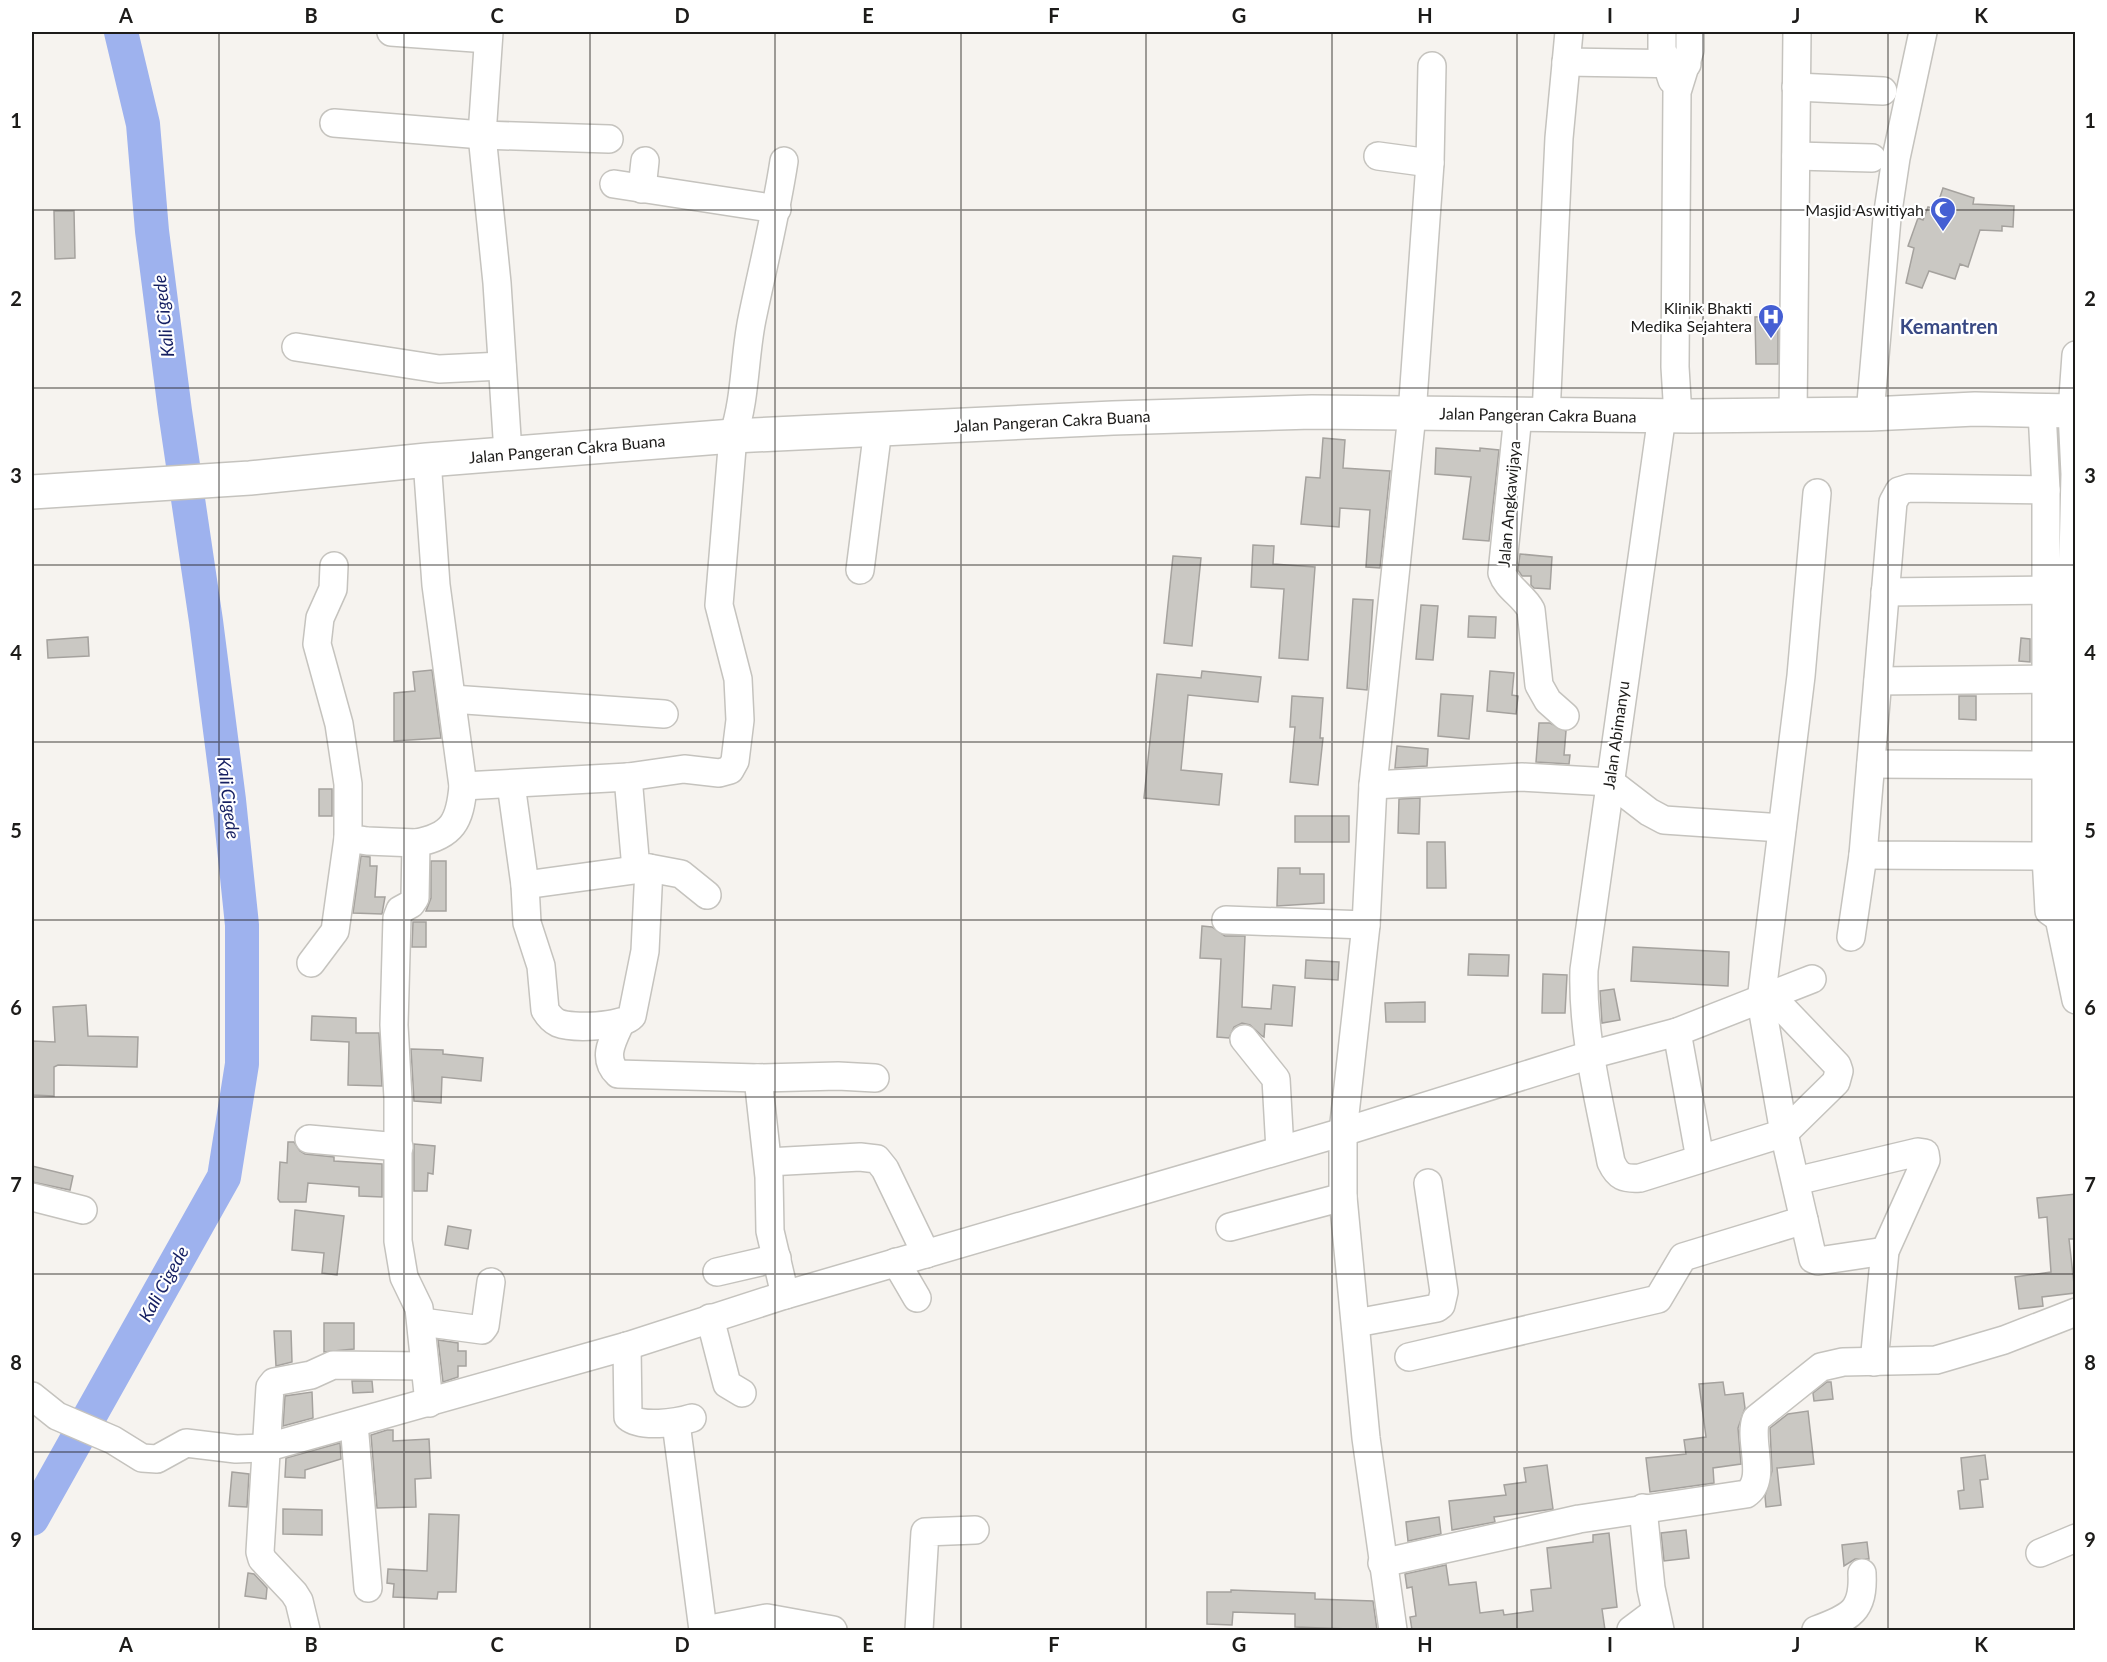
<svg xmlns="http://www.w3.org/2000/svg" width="2107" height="1662" viewBox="0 0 2107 1662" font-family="Lato,sans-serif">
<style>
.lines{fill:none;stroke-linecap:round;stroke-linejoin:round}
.river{stroke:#9eb2ee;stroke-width:34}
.building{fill:#cac8c3;stroke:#a5a29e;stroke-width:1.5}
.minor-casing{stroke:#c5c3be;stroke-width:30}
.major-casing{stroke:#c5c3be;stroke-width:36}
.minor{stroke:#fff;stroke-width:27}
.major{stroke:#fff;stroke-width:33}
.grid{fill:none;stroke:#1d1c1a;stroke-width:1.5;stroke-opacity:0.55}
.labels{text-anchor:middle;stroke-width:4.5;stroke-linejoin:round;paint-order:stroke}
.poi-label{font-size:16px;fill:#1d1c1a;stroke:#fff;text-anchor:end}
.street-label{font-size:16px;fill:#1d1c1a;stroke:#fff}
.water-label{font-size:18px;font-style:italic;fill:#151f62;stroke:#fff}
.quarter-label{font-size:20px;font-weight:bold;fill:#394984;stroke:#fff}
.neatline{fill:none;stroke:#1d1c1a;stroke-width:2}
.grid-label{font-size:20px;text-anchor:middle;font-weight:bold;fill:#1d1c1a}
</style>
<rect width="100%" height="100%" fill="#f6f3ef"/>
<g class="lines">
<!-- river -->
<polyline class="river" points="32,1519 224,1177 242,1064 242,925 229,800 206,621 175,411 152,231 143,124 121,32"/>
</g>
<!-- building -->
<g class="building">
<polygon points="1943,188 1974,198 1973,204 2014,206 2013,227 2002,226 2002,231 1980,230 1968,267 1960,264 1955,279 1929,271 1922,288 1906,283 1914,248 1908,246 1918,218 1923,220 1928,207 1936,209"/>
<polygon points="54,211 74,211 75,258 55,259"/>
<polygon points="1778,316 1778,364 1756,364 1755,317"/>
<polygon points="1323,438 1345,440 1343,468 1390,471 1380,568 1366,567 1370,510 1340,508 1339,527 1301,524 1306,477 1320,478"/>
<polygon points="1436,448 1480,451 1480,448 1499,450 1489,541 1463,539 1471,477 1435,474"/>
<polygon points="1253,545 1274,546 1273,564 1315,567 1308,660 1279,658 1284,589 1251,587"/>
<polygon points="1520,554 1552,557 1550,589 1534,588 1531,585 1531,576 1522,576 1518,570"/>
<polygon points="1173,556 1201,558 1192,646 1164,643"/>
<polygon points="1353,599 1373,600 1367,690 1347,688"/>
<polygon points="1421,605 1438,606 1433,660 1416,659"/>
<polygon points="1469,616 1496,617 1495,638 1468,637"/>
<polygon points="88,637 89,656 48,658 47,640"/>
<polygon points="2021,638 2030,639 2030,662 2019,661"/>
<polygon points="432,670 441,738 394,741 394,693 415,691 413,672"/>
<polygon points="1202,671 1261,677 1258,702 1188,695 1181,770 1222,774 1219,805 1144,798 1157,674 1201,678"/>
<polygon points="1490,671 1514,673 1512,695 1518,696 1516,714 1487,711"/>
<polygon points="1441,694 1473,696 1469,739 1438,736"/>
<polygon points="1292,696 1323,698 1320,738 1323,738 1318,785 1290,782 1295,727 1290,727"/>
<polygon points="1959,696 1976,696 1976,720 1959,719"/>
<polygon points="1539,723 1550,723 1566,731 1564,755 1570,755 1569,764 1536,762"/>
<polygon points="1397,746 1428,749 1427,766 1395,768"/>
<rect x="319" y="789" width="13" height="27"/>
<polygon points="1420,798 1419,834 1398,833 1399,799"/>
<rect x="1295" y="816" width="54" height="26"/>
<polygon points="1427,842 1445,842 1446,888 1427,888"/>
<polygon points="361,856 370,857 370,866 377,866 375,897 385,897 382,914 353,913"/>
<polygon points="431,861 446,861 446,911 426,911 431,898"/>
<polygon points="1278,868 1300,868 1300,874 1324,874 1324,903 1277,906"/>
<polygon points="413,922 426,922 426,947 412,947"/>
<polygon points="1202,926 1212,927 1225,936 1245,936 1242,1007 1271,1009 1273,985 1295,987 1292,1026 1265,1024 1264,1037 1262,1036 1250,1025 1242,1023 1234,1027 1229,1038 1217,1037 1221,959 1200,958"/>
<polygon points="1633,947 1729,952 1728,986 1631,981"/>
<polygon points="1469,954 1509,955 1508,976 1468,975"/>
<polygon points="1306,960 1339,962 1338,980 1305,978"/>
<polygon points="1543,974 1567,975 1565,1013 1542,1013"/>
<polygon points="1614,989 1620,1020 1602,1023 1600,991"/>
<polygon points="1425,1002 1425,1022 1386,1022 1385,1003"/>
<polygon points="86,1005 88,1036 138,1037 137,1067 58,1065 54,1067 54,1096 32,1095 32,1041 55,1042 53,1007"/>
<polygon points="312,1016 356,1018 356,1033 379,1033 382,1086 348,1085 349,1042 311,1040"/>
<polygon points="411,1049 443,1050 443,1054 483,1058 481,1081 442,1077 441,1103 414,1101"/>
<polygon points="288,1142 294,1142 300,1151 305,1154 334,1157 334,1161 382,1164 382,1197 359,1196 359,1187 308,1183 306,1202 280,1202 278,1199 280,1162 287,1163"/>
<polygon points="414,1144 435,1146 433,1174 428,1173 427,1191 414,1191"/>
<polygon points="32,1166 73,1176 70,1190 32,1182"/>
<polygon points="2076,1194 2076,1239 2069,1239 2075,1293 2042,1297 2043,1306 2019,1309 2015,1277 2051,1272 2047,1217 2039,1218 2037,1198"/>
<polygon points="295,1210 344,1216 337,1275 322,1273 324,1253 292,1250"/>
<polygon points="448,1226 471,1230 468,1249 445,1245"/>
<polygon points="324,1323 354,1323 354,1349 324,1352"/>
<polygon points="274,1331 291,1331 292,1362 276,1366"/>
<polygon points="438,1340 458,1343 458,1351 466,1351 466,1366 458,1366 458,1377 443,1382"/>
<polygon points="352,1381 372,1381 373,1392 353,1393"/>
<polygon points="1723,1382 1725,1395 1743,1393 1745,1408 1738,1428 1741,1464 1713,1468 1714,1483 1650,1492 1646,1458 1686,1454 1684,1440 1706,1437 1699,1384"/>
<polygon points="1827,1382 1831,1382 1833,1399 1814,1401 1813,1393"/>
<polygon points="312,1392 313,1418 283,1426 285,1396"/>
<polygon points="1808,1411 1814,1464 1777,1468 1781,1505 1766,1507 1765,1496 1772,1471 1770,1428 1788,1414"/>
<polygon points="387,1430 393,1430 393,1441 429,1439 431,1478 415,1479 416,1507 377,1508 371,1435"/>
<polygon points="340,1443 341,1459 305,1470 305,1478 285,1477 286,1458"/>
<polygon points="1985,1455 1988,1479 1980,1480 1983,1507 1960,1509 1958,1491 1964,1490 1961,1458"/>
<polygon points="1547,1465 1553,1509 1494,1517 1495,1522 1452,1530 1449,1501 1506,1495 1504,1485 1526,1482 1524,1468"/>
<polygon points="232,1472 249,1474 247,1507 229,1506"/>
<polygon points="283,1509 322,1510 322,1535 283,1534"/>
<polygon points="429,1514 459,1515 456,1592 438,1592 437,1599 393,1597 394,1584 387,1583 388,1569 427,1571"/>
<polygon points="1439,1517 1441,1534 1408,1541 1406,1522"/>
<polygon points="1686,1530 1689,1558 1664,1561 1661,1533"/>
<polygon points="1609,1533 1617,1607 1602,1609 1605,1630 1412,1630 1410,1617 1416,1616 1412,1587 1407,1588 1405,1574 1446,1565 1449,1585 1476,1582 1480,1613 1503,1610 1504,1615 1533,1611 1531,1590 1551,1588 1547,1548 1593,1542 1593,1535"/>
<polygon points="1867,1542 1869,1559 1855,1559 1844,1566 1842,1545"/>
<polygon points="248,1573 254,1574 267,1588 266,1599 245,1596"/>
<polygon points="1231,1590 1315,1593 1315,1599 1373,1601 1377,1630 1295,1627 1295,1614 1233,1612 1232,1625 1207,1624 1207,1592 1231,1592"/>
</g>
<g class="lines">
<defs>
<g id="minor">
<polyline points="391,32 488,39"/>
<polyline points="489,32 482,135 497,283 508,453"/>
<polyline points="1662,32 1662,49 1672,80"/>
<polyline points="1566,62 1687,64"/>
<polyline points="1796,87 1883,91"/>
<polyline points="334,123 482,135 609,139"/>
<polyline points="1378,156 1430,163"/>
<polyline points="1796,156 1872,158"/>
<polyline points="614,184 777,209"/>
<polyline points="642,189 645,161"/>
<polyline points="296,347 439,369 502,366"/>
<polyline points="2042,411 2046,490 2046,856 2049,911 2059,918 2065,899 2075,474 2072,411 2076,355"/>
<polyline points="1870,414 1887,218 1896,158 1923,32"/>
<path d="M1518 415 1502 573C1507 588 1524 596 1531 610L1539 685 1548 701 1565 716"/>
<polyline points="1546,415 1559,138 1569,32"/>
<polyline points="1793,415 1797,32"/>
<path d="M1662 416 1584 970C1582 1035 1599 1099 1611 1162 1618 1177 1624 1179 1640 1178L1784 1133 1836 1082 1839 1071 1837 1065 1771 996"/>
<polyline points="1678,416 1675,367 1677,92 1690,50 1690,32"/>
<path d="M427 460 436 585 463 786C460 821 453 836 416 843L415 898 411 904 400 910 397 918 394 1025 398 1098V1241L404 1277 419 1308 429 1403"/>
<polyline points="2046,490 1909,488 1899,491 1893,502 1863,855 2046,856"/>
<polyline points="1817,493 1801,676 1761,1001 1784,1133 1813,1259 1818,1261 1885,1251"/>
<polyline points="334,566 333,589 320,618 317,644 339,724 348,784 348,838 367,841 416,843"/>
<polyline points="860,570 878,429"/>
<polyline points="1885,592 2045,590"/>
<polyline points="1878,681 2045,679"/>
<polyline points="452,699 664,714"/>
<polyline points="1871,764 2046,765"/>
<polyline points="628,777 636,869"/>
<path d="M511 784 525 885 527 923 541 966 545 1010C548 1015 552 1020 558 1023 573 1029 622 1027 632 1016L645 951 649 868"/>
<polyline points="1373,785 1522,777 1610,782 1649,812 1664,820 1782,828"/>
<path d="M463 786 628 777 684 769 719 773 730 770 735 761 740 720 738 679 719 605 733 436C746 398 744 358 752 319 763 266 776 214 784 161"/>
<polyline points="525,885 649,868 681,874 707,895"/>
<polyline points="2059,918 2076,1000"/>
<polyline points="1226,920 1366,925"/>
<polyline points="1851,937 1863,855"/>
<polyline points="311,963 335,931 348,838"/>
<path d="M620 1024C612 1041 602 1059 618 1074L758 1078"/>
<polyline points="1677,1032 1700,1159"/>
<polyline points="1244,1039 1276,1079 1280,1150"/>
<polyline points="309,1139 399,1147"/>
<polyline points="768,1162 860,1157 877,1159 885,1169 926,1254"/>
<polyline points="1796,1181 1918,1152 1925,1153 1926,1160 1885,1251 1874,1362"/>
<polyline points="32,1197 83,1210"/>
<polyline points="1230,1227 1343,1197"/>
<polyline points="896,1262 917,1298"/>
<polyline points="717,1272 777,1258"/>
<polyline points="785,1295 770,1231 769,1177 758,1078 838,1076 875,1078"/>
<polyline points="710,1318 727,1384 742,1393"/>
<polyline points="422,1322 482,1330 485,1326 491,1282"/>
<polyline points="1356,1323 1437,1308 1441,1305 1444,1292 1428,1183"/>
<path d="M627 1346 628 1417C641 1428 676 1423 692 1418"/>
<polyline points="1409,1357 1658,1299 1683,1257 1804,1220"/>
<polyline points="32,1396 57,1416 113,1440 142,1458 157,1459 186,1443 236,1449 265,1448 627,1346 785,1295 1343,1132 1590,1055 1677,1032 1812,979"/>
<polyline points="676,1423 703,1630"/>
<polyline points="354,1424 368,1588"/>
<polyline points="1643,1508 1651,1588 1660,1630"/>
<polyline points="2040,1553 2076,1538"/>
<path d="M1382 1563 1579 1519 1746 1494C1768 1480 1748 1441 1756 1419L1821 1367 1843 1362 1936 1360 2004 1340 2076 1312"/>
<polyline points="306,1630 299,1601 294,1593 262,1559 260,1552 270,1387 274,1382 311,1375 333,1365 424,1366"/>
<polyline points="705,1630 767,1618 833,1630"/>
<polyline points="919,1630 925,1532 975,1530"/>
<polyline points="1393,1630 1366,1438 1343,1197 1343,1132 1366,925 1373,785 1412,414 1430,163 1432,66"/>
<polyline points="1631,1630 1655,1612"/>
<path d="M1816 1630C1851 1617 1864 1611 1862 1573"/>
</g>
<polyline id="major" points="32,492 250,478 427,460 733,436 1113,418 1312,412 1690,416 1870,414 1975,409 2076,411"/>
</defs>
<!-- minor casing -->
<use href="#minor" class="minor-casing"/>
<!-- major casing -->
<use href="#major" class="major-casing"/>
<!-- minor -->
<use href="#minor" class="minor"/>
<!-- major -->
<use href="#major" class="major"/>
</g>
<!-- grid -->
<path class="grid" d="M219 32V1630M404 32V1630M590 32V1630M775 32V1630M961 32V1630M1146 32V1630M1332 32V1630M1517 32V1630M1703 32V1630M1888 32V1630M32 210H2076M32 388H2076M32 565H2076M32 742H2076M32 920H2076M32 1097H2076M32 1274H2076M32 1452H2076"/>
<!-- icons -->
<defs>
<symbol id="mosque-pin" viewBox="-11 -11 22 30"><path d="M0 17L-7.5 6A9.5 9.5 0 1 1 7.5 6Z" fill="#455fd3" stroke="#fff"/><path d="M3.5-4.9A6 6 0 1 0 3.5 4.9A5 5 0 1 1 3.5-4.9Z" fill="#fff"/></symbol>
<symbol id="hospital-pin" viewBox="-11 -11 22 30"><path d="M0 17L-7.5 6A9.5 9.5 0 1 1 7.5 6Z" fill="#455fd3" stroke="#fff"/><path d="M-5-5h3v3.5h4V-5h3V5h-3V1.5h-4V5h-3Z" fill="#fff"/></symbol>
</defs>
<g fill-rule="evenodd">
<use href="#mosque-pin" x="1928" y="195" width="30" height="40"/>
<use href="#hospital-pin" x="1756" y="302" width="30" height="40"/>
</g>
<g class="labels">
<!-- poi labels -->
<g class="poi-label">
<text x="1924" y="216">Masjid Aswitiyah</text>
<text x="1752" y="314">Klinik Bhakti<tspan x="1752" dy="18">Medika Sejahtera</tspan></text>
</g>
<!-- street labels -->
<g class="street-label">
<text transform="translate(1538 415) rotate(1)" y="6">Jalan Pangeran Cakra Buana</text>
<text transform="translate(1052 421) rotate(-3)" y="6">Jalan Pangeran Cakra Buana</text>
<text transform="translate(567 449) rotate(-5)" y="6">Jalan Pangeran Cakra Buana</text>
<text transform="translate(1509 504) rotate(-85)" y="6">Jalan Angkawijaya</text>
<text transform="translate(1616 735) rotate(-82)" y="6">Jalan Abimanyu</text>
</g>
<!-- water labels -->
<g class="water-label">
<text transform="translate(164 316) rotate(-96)" y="6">Kali Cigede</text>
<text transform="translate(228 798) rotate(83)" y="6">Kali Cigede</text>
<text transform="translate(164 1284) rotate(-61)" y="6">Kali Cigede</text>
</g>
<!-- quarter labels -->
<g class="quarter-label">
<text x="1949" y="334">Kemantren</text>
</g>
</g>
<!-- border -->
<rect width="2107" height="1662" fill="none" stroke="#ffffff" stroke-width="66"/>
<rect x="33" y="33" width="2041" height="1596" class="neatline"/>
<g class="grid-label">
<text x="126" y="23">A</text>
<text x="311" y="23">B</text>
<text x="497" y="23">C</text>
<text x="682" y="23">D</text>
<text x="868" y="23">E</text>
<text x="1054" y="23">F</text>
<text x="1239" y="23">G</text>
<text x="1425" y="23">H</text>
<text x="1610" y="23">I</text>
<text x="1796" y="23">J</text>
<text x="1981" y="23">K</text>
<text x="16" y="128">1</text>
<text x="2090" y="128">1</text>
<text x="16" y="306">2</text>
<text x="2090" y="306">2</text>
<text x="16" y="483">3</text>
<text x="2090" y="483">3</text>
<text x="16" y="660">4</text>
<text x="2090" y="660">4</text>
<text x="16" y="838">5</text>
<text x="2090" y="838">5</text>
<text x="16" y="1015">6</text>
<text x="2090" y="1015">6</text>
<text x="16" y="1192">7</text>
<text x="2090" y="1192">7</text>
<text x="16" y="1370">8</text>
<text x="2090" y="1370">8</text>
<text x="16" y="1547">9</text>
<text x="2090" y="1547">9</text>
<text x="126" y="1652">A</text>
<text x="311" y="1652">B</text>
<text x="497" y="1652">C</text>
<text x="682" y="1652">D</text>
<text x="868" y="1652">E</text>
<text x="1054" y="1652">F</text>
<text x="1239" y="1652">G</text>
<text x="1425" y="1652">H</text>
<text x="1610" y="1652">I</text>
<text x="1796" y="1652">J</text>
<text x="1981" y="1652">K</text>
</g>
</svg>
